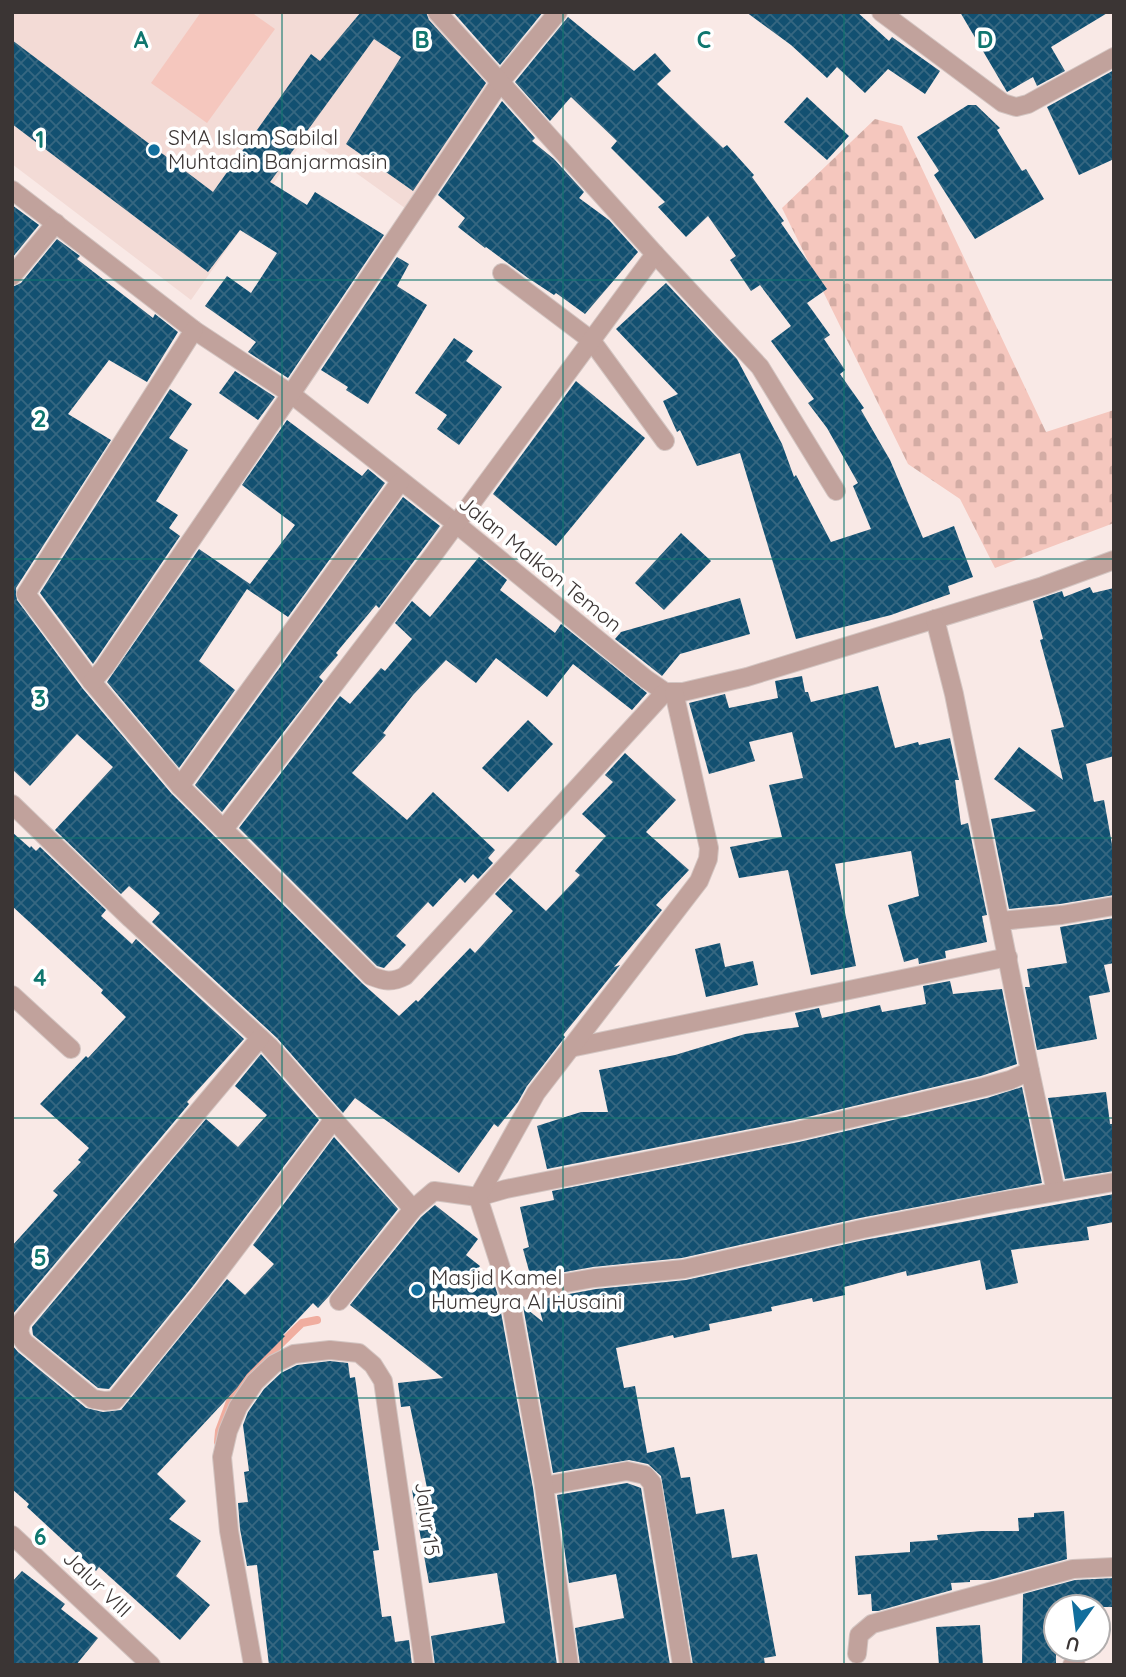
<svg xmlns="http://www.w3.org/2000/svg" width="1126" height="1677" viewBox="0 0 1126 1677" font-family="Quicksand,sans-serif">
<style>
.built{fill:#f3dbd6}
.cemetery{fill:url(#cemetery-stones)}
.pitch{fill:#f5c7be}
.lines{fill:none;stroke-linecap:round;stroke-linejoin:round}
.stream{stroke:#f0ad9f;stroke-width:8}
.building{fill:url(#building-cross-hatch)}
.minor-casing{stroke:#d3c5c2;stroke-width:20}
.minor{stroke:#c1a29c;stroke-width:18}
.grid{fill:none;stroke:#0f766e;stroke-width:2;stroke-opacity:0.55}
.poi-dot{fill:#116e9d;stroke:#fff;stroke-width:2.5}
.labels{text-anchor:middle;stroke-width:7;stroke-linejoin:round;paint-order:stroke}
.poi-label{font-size:21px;fill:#3b3534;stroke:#fff;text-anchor:start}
.street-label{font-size:21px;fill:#3b3534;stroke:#fff}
.grid-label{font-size:23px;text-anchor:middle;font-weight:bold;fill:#0f766e;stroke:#fff;stroke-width:7;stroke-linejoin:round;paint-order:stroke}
</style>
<defs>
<pattern id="cemetery-stones" width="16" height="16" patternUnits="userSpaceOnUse" patternTransform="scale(1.75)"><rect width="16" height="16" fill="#f5c7be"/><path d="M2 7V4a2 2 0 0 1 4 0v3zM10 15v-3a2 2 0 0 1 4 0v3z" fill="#d3aca4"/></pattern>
<pattern id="building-cross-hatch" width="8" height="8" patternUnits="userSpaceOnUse" patternTransform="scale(1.75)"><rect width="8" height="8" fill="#125071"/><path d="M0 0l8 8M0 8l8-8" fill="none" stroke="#366781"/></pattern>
</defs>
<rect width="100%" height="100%" fill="#f9e9e6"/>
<!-- built -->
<polygon class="built" points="12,12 432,12 497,69 409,211 306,137 191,300 12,164"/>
<!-- cemetery -->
<polygon class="cemetery" points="875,119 902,126 1046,432 1114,410 1114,523 995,568 960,499 908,464 782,208"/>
<!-- pitch -->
<polygon class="pitch" points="201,12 251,12 275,29 207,123 151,83"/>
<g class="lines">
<!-- stream -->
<polyline class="stream" points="218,1442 219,1431 235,1388 302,1323 317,1320"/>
</g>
<!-- building -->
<g class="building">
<polygon points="361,12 426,12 429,20 486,83 413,191 346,144 401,57 374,39 270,182 307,205 315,192 384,235 288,378 248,352 256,342 205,306 227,276 251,293 277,253 240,230 208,272 12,124 12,40 213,192 311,54 320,61"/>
<polygon points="453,12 543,12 500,65"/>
<polygon points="746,12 857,12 889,41 892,37 940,71 925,94 888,69 865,93 837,67 827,78 791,45"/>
<polygon points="960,12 1109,12 1051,47 1065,71 1037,86 1033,77 1007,92"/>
<polygon points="568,17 634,71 655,53 671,71 657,84 723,148 727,145 754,175 752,177 784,221 781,223 827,289 807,303 830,335 824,339 845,370 840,374 864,408 861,410 890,460 923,538 954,526 973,577 948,586 950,594 891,615 796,639 740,453 697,466 680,430 677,432 663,401 678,394 616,329 666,283 737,359 782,444 794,477 796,475 831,542 871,529 853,486 858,483 827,428 808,403 814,399 771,341 791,326 760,285 751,291 730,260 736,256 708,216 686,237 658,207 665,202 611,148 617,141 571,97 550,121 515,82"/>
<polygon points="1114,70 1114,159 1079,175 1047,107"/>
<polygon points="807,97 849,136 827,160 784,122"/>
<polygon points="502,101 535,138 532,141 554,159 584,192 579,198 609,220 638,252 585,314 556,293 554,295 528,278 486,247 485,248 458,227 465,218 438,195"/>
<polygon points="968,105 976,105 1000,128 997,130 1022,171 1026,169 1044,199 975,239 934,175 939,171 917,137"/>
<polygon points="12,205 39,225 12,258"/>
<polygon points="57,239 80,256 77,259 153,318 155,314 178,332 147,382 109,360 68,414 111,440 16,588 17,600 83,689 171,793 363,984 399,1016 416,1000 418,1002 470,948 475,953 513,911 495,894 510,878 546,911 580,875 575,871 606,836 582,814 613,782 605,775 625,753 676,800 646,832 689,870 656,905 662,910 614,967 620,965 563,1035 565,1037 527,1086 518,1102 498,1127 494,1124 459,1173 355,1098 343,1113 277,1038 152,922 160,913 129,886 121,894 55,830 113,767 77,734 30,786 12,769 12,287 21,283"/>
<polygon points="397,257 409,264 397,286 427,305 368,404 346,390 348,387 321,370"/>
<polygon points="454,338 473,351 466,361 502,387 459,445 437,429 447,415 415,393"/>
<polygon points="235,371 275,397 258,420 219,393"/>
<polygon points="576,381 645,438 556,546 493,494"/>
<polygon points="170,389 192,404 169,438 188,450 156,501 178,515 169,528 180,536 93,664 40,593"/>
<polygon points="287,420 362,476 368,469 385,483 288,617 247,589 199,661 235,690 179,768 107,682 199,549 250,584 295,525 242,485"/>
<polygon points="403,497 440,526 379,608 376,605 336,653 338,655 319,677 323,681 222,812 195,785"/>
<polygon points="681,533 711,561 664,610 635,583"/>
<polygon points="479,557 507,580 500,590 555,633 561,624 647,693 632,710 573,664 547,697 496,658 476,683 446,660 413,695 383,733 386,735 352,773 407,820 433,792 495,850 488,858 493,863 478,879 473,874 465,883 460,878 433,907 428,902 396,936 406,945 384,968 377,966 239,828 340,696 350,704 381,668 385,671 412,639 395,623 412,601 430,617"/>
<polygon points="1090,587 1093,593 1114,588 1114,756 1086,764 1094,802 1104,800 1114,856 1114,895 1060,904 1009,909 991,819 1036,811 994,779 1019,747 1063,780 1051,730 1064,727 1040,640 1043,639 1033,601 1062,591 1064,597"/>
<polygon points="740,598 750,634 680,654 662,676 615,639 621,632"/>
<polygon points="802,676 805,692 808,692 811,702 878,686 895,748 918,742 919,745 950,738 959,780 955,780 961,825 968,823 987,915 982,916 987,942 945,951 946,958 919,964 918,958 904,962 888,905 919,896 911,851 835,864 856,966 811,975 788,870 739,878 730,847 782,837 769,785 803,778 792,732 749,742 755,761 709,774 689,703 725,694 729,708 778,698 775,681"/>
<polygon points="528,720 553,744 508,792 482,768"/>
<polygon points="12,832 30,848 31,846 36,851 40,847 106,910 101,916 132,944 136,939 244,1039 187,1102 189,1104 12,1315 12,1246 58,1195 53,1191 81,1162 78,1160 89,1148 40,1104 86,1056 88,1058 126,1017 101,993 103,990 12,906"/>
<polygon points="1114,918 1114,963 1104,965 1110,992 1089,996 1097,1039 1037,1050 1025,987 1030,987 1027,969 1067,963 1060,927"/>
<polygon points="720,943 725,967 753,961 758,985 706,997 695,949"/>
<polygon points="950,981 953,994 1002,989 1017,1064 981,1076 795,1120 547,1169 537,1126 581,1112 608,1112 599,1070 675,1055 745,1034 799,1027 795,1013 819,1008 822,1018 880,1005 882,1012 926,1004 923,986"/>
<polygon points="261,1054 319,1120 193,1286 109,1389 98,1388 33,1335 32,1327 206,1119 238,1147 267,1115 235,1086"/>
<polygon points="1022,1087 1042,1183 860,1218 682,1258 593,1267 531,1278 523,1249 529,1247 520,1207 554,1200 552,1191 799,1142 987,1098"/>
<polygon points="1106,1092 1110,1124 1114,1124 1114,1171 1065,1179 1048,1098"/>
<polygon points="334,1137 398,1209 329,1296 318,1308 313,1303 283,1335 285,1336 247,1374 237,1388 157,1474 186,1501 169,1519 201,1541 176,1576 210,1605 180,1640 99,1567 96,1571 27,1507 29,1504 12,1489 12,1345 18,1352 86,1408 103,1412 121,1410 227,1279 245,1295 274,1264 253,1245"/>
<polygon points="1114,1194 1114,1222 1087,1227 1089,1240 1011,1250 1018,1283 986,1290 980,1260 907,1276 906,1271 844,1287 845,1295 813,1302 812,1298 771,1307 772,1311 709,1324 710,1330 674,1338 673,1335 616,1348 624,1388 635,1386 647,1453 674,1447 681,1478 690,1477 696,1514 724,1509 732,1558 757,1554 776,1656 764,1658 765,1665 693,1665 661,1476 648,1464 629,1460 553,1473 523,1306 543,1322 537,1300 596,1289 686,1280 864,1240"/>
<polygon points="435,1205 478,1239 466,1255 480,1266 477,1270 494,1283 498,1296 533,1488 557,1665 435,1665 431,1636 505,1623 497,1573 429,1583 412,1490 427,1488 410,1406 401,1407 398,1383 443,1378 350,1305 421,1217"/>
<polygon points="330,1361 348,1363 350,1378 355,1377 379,1550 373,1551 382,1617 391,1616 395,1642 409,1640 412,1665 269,1665 257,1565 247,1566 240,1529 238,1503 248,1502 244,1472 249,1471 243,1425 248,1412 264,1389 281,1373 297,1365"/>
<polygon points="627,1483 641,1488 670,1665 580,1665 575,1628 624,1618 616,1574 569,1583 557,1495"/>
<polygon points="1064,1511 1067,1559 990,1580 970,1580 970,1582 951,1583 952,1590 878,1611 872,1611 871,1594 858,1595 855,1556 910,1552 910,1542 938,1540 937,1535 982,1531 1019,1531 1018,1518 1034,1517 1034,1513"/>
<polygon points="22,1571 65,1604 61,1609 98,1638 76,1665 12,1665 12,1582"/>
<polygon points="1114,1578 1114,1607 1056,1607 1056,1665 1022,1665 1023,1594 1075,1580"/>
<polygon points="980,1625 983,1665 939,1665 936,1627"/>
</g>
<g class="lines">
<defs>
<g id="minor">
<polyline points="881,12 1003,103 1016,107 1028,104 1114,57"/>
<polyline points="12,190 194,330 291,394 455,523 646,679 665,692 683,692 747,677 1043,586 1114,560"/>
<polyline points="655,254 760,367 836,491"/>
<polyline points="502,273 591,340 665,441"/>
<polyline points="12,276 56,223"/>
<path d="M194 330 26 594 92 682 180 786 371 976C384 981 392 983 405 976L665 692"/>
<polyline points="92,682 104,668 291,394 501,81 558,12"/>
<polyline points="180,786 400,482"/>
<polyline points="12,804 131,919 269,1046 413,1209"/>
<polyline points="224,829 431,558 655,254 437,12"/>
<polyline points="1001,921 1062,915 1114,906"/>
<polyline points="12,995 71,1049"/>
<path d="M260 1038 22 1321C18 1330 19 1336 25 1343L93 1399 105 1401 115 1400 202 1293 334 1119"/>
<polyline points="570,1048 1008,957"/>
<polyline points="1030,1071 1056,1192"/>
<polyline points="509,1293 594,1278 684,1269 862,1229 1003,1201 1114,1182"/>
<polyline points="339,1301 413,1209 434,1191 478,1197 506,1189 797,1131 984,1087 1010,1080 1030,1071 954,694 935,619"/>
<polyline points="544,1486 627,1471 645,1475 652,1483 682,1665"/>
<polyline points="12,1535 151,1665"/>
<polyline points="857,1654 859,1635 872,1624 1073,1569 1114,1567"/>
<polyline points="253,1665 229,1531 222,1457 228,1431 238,1407 255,1382 274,1364 294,1354 330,1350 359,1353 373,1365 383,1381 424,1665"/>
<polyline points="569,1665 544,1486 509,1293 478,1197 536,1093 699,881 708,859 709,848 674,692"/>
<polyline points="1072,1665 1076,1665"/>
</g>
</defs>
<!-- minor casing -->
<use href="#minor" class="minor-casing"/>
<!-- minor -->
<use href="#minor" class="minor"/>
</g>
<!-- grid -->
<path class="grid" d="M282 12V1665M563 12V1665M844 12V1665M12 280H1114M12 559H1114M12 838H1114M12 1118H1114M12 1398H1114"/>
<!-- markers -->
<g class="poi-dot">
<circle cx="154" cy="150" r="7"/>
<circle cx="417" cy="1290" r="7"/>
</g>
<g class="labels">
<!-- poi labels -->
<g class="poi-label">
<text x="168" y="145">SMA Islam Sabilal<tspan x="168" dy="24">Muhtadin Banjarmasin</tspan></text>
<text x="431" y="1285">Masjid Kamel<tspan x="431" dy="24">Humeyra Al Husaini</tspan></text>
</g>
<!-- street labels -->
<g class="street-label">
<text transform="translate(540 564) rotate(39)" y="7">Jalan Malkon Temon</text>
<text transform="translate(427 1519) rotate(82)" y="7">Jalur 15</text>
<text transform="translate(97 1584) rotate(44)" y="7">Jalur VIII</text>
</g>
</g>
<g class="grid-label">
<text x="141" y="48">A</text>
<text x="422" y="48">B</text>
<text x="704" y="48">C</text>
<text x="985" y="48">D</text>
<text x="40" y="148">1</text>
<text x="40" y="427">2</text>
<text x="40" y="707">3</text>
<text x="40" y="986">4</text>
<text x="40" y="1266">5</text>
<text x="40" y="1545">6</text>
</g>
<!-- border -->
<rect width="1126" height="1677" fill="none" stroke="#3b3534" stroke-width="28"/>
<!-- north arrow -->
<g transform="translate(1077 1628) rotate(194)"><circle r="33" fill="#ffffff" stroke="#b1aeae" stroke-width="2"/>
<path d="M0-5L12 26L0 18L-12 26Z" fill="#116e9d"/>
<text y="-10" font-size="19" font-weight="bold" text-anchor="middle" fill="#3b3534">U</text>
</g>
</svg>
